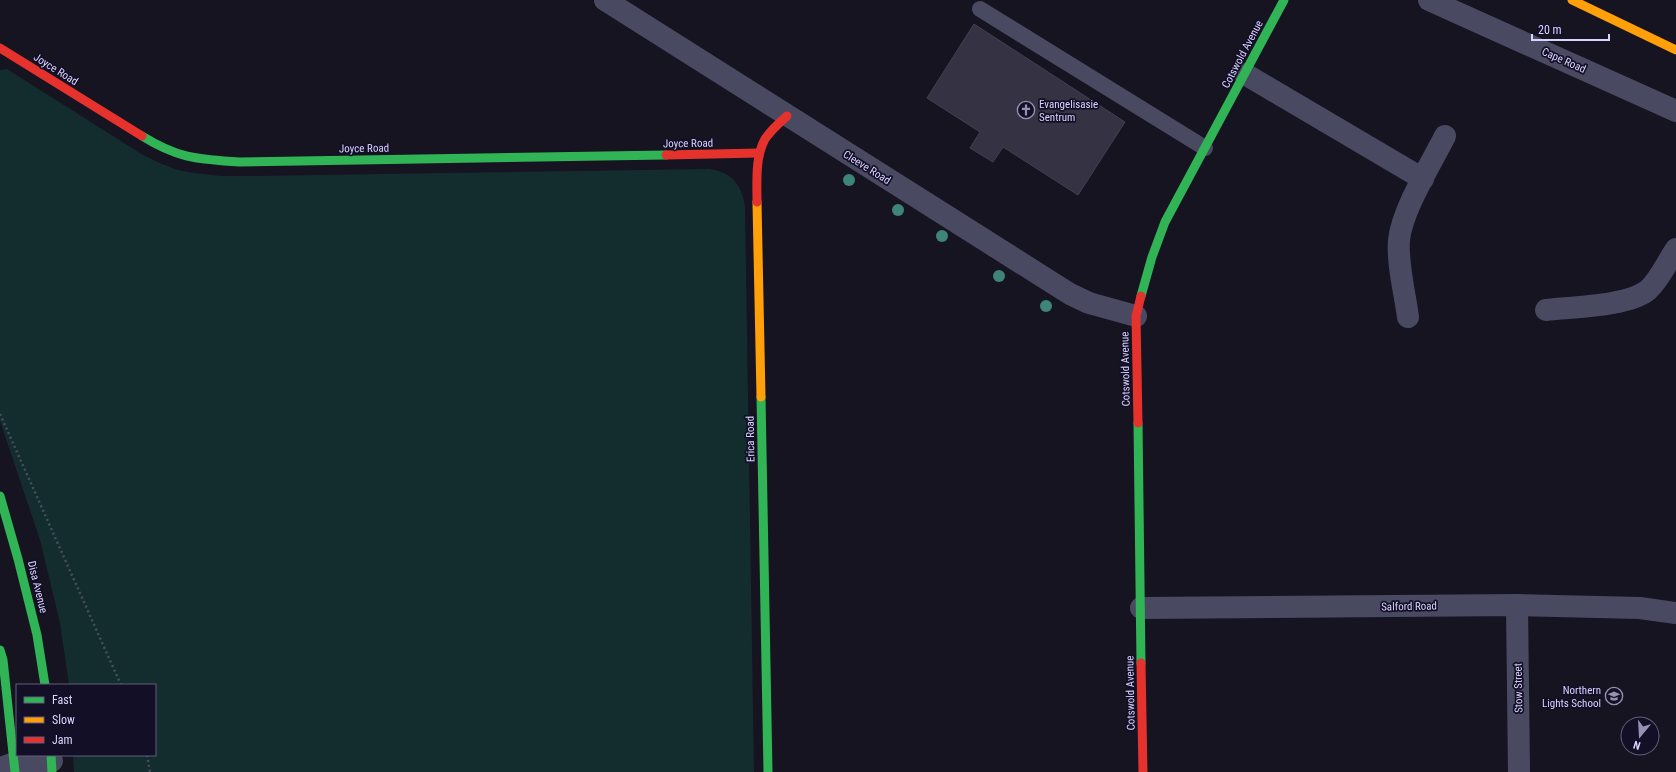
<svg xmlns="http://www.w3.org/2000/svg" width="1676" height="772" viewBox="0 0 1676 772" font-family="'Roboto Condensed',sans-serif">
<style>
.green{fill:#132c2d}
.building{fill:#343243;stroke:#433f54}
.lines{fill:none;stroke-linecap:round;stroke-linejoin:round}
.path{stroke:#44505f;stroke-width:2.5;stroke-dasharray:2 3;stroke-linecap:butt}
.lane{stroke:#4a4962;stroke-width:16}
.street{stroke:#4a4962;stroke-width:22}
.fast{stroke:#30b455;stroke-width:9}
.slow{stroke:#ff9f0a;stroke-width:9}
.jam{stroke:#e5322d;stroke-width:9}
.tree{fill:#3e8478}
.labels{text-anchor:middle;stroke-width:3.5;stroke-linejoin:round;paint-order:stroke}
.street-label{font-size:11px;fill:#d9d4ff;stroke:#130f26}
.poi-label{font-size:11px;fill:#d9d4ff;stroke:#130f26;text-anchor:start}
</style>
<rect width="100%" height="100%" fill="#161421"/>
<!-- green -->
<path class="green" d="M7 69 143 155 162 164 178 170 194 173 221 176H252L709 169C732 172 742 185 745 207L754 772H74L73 755H155V685H69L60 623 40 540 0 421V70Z"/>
<!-- building -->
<polygon class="building" points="974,24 1125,122 1078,195 1003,147 993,162 970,148 980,132 927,98"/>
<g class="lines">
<!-- path -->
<g class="path">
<polyline points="0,414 121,685"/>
<polyline points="147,755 150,772"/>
</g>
<!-- lane -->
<polyline class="lane" points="980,9 1205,148"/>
<!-- street -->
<g class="street">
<polyline points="605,0 1070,294 1089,303 1136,316"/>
<polyline points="1429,0 1676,111"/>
<polyline points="1245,74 1423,179"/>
<path d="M1546 310C1572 307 1629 306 1648 290 1660 279 1667 262 1676 249"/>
<path d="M1408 317C1405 294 1397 263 1399 240 1402 210 1431 164 1445 136"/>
<polyline points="1517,605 1519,772"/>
<polyline points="1141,608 1517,605 1640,608 1676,613"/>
<polyline points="0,768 15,763 52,761"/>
</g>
<!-- fast -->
<g class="fast">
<path d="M142 136C179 159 198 159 239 162L666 155"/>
<polyline points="1141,296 1152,257 1165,222 1284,0"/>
<polyline points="761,397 768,772"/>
<polyline points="1138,423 1141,663"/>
<polyline points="0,496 18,559 37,635 45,685"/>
<polyline points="0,650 3,660 15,772"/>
<polyline points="51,755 52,772"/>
</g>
<!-- slow -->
<g class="slow">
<polyline points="1572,0 1676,50"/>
<polyline points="757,202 761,397"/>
</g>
<!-- jam -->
<g class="jam">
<polyline points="0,48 142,136"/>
<polyline points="666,155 759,153"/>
<path d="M757 202C757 182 755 157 765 139 771 130 779 123 787 116"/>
<polyline points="1138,423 1136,316 1141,296"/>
<polyline points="1141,663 1143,772"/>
</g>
</g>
<!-- trees -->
<g class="tree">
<circle cx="849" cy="180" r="6"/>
<circle cx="898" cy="210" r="6"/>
<circle cx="942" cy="236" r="6"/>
<circle cx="999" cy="276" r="6"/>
<circle cx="1046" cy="306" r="6"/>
</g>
<!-- icons -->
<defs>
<symbol id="church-ring" viewBox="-11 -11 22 22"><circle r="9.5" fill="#130f26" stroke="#9591b1" stroke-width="1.5"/><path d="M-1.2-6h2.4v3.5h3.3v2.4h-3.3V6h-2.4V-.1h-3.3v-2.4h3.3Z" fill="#9591b1"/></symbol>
<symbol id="school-ring" viewBox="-11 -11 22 22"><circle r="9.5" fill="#130f26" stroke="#9591b1" stroke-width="1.5"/><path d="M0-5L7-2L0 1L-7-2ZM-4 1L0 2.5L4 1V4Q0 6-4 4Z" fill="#9591b1"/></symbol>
</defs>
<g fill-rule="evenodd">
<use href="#church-ring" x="1016" y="100" width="20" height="20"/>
<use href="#school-ring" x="1604" y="686" width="20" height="20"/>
</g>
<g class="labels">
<!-- street labels -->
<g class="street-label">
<text transform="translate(1242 54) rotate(-62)" y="4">Cotswold Avenue</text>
<text transform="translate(1564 60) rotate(24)" y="4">Cape Road</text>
<text transform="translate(56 69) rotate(32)" y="4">Joyce Road</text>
<text transform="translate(688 143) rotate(-1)" y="4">Joyce Road</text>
<text transform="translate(364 148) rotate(-1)" y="4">Joyce Road</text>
<text transform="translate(867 167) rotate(32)" y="4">Cleeve Road</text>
<text transform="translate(1125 369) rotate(-91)" y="4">Cotswold Avenue</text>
<text transform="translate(750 439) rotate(-91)" y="4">Erica Road</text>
<text transform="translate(38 587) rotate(76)" y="4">Disa Avenue</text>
<text transform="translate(1409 606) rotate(-1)" y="4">Salford Road</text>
<text transform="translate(1518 688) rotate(-91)" y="4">Stow Street</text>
<text transform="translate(1130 693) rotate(-91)" y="4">Cotswold Avenue</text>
</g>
<!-- poi labels -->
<g class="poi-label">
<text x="1039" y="108">Evangelisasie<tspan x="1039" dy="13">Sentrum</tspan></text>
<text x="1601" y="694" text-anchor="end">Northern<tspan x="1601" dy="13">Lights School</tspan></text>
</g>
</g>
<!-- legend -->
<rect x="16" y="684" width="140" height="72" fill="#130f26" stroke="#625e7d"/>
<rect x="24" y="697" width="20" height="6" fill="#30b455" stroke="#625e7d"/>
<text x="52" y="704" font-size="12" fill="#d9d4ff">Fast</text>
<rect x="24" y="717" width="20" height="6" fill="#ff9f0a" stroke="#625e7d"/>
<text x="52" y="724" font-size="12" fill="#d9d4ff">Slow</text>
<rect x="24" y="737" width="20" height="6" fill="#e5322d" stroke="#625e7d"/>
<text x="52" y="744" font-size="12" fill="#d9d4ff">Jam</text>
<!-- north arrow -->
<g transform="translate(1640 736) rotate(198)"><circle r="19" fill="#130f26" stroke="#625e7d"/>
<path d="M0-3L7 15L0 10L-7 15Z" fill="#9591b1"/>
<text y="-6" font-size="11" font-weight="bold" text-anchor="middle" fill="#d9d4ff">N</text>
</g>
<!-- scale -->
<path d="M1532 34v6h77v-6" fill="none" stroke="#d9d4ff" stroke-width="2"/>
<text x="1538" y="34" font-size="12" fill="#d9d4ff" stroke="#130f26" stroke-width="3" paint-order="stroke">20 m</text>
</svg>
